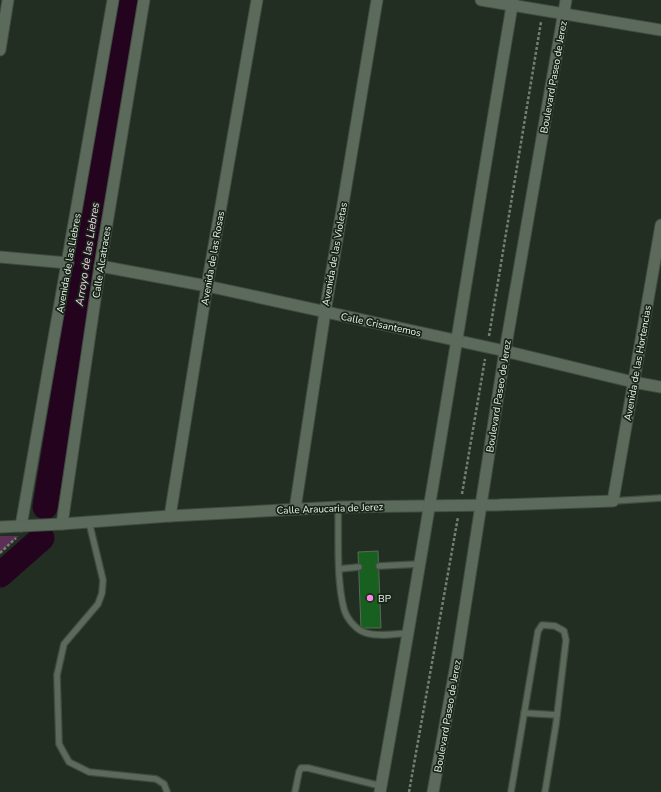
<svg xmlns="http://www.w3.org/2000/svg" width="661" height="792" viewBox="0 0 661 792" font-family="'Nunito Sans',sans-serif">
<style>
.green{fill:#5e2f56}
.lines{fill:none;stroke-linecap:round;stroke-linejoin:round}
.river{stroke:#24031f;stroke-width:25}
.building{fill:#17601f;stroke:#5a695a}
.service-casing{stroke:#404c40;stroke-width:8}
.minor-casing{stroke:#404c40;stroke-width:13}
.secondary-casing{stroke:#404c40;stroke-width:13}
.path{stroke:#747f74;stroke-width:2.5;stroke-dasharray:3 2;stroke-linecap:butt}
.service{stroke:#5b6a5b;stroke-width:5.5}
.minor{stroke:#5b6a5b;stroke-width:11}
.secondary{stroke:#5b6a5b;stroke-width:11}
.poi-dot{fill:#fb87e6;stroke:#172417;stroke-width:1.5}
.labels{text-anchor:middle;stroke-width:3.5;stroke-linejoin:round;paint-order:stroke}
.street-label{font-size:10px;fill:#ecf5ec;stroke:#172417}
.poi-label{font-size:10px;fill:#ecf5ec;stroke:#172417;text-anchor:start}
.water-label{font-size:11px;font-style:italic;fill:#f8d0ef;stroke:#172417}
</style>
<rect width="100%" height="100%" fill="#212e21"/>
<!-- green -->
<polygon class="green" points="0,536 19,536 0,553"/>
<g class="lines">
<!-- river -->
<g class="river">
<polyline points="45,507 128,0"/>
<polyline points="0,575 42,538"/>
</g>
</g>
<!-- building -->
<polygon class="building" points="378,551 381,628 361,628 358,552"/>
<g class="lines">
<defs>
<g id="service">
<polyline points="613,501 661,498"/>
<path d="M338 507C339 539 336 578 344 609 347 619 356 630 366 633 379 637 395 634 409 633"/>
<polyline points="89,522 103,580 102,593 98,604 64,644 57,675 59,744 69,762 89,772 156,779 164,784 167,792"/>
<polyline points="379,566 420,564"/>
<polyline points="339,569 359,567"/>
<polyline points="524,713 557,715"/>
<polyline points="295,792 299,772 301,768 308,768 381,786"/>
<polyline points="511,792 538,631 542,625 555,626 564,631 566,640 556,724 545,792"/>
</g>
<g id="minor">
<polyline points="481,0 661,30"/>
<polyline points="0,50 8,0"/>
<polyline points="0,257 68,263"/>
<polyline points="100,266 207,286 505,351 633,382 661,387"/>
<polyline points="295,509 325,312 377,0"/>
<polyline points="170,516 207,286 257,0"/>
<polyline points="62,524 100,266 144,0"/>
<polyline points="21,526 113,0"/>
<polyline points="0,527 62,524 170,516 338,507 498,505 613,501 661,225"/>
</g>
<g id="secondary">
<path d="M380 792C428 529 468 264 513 0"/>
<polyline points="433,792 457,659 505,351 566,0"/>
</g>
</defs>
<!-- service casing -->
<use href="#service" class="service-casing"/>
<!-- minor casing -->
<use href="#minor" class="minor-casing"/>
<!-- secondary casing -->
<use href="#secondary" class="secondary-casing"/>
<!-- path -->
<g class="path">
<polyline points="489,336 541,22"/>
<polyline points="462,494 485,359"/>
<polyline points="0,553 16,538"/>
<polyline points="409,792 458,517"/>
</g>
<!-- service -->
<use href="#service" class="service"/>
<!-- minor -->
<use href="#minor" class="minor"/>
<!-- secondary -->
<use href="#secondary" class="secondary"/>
</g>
<!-- markers -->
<circle class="poi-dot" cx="370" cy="598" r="4"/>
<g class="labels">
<!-- street labels -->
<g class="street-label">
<text transform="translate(553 77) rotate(-80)" y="4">Boulevard Paseo de Jerez</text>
<text transform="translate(334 254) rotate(-80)" y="4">Avenida de las Violetas</text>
<text transform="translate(212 258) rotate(-80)" y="4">Avenida de las Rosas</text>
<text transform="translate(101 262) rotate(-81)" y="4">Calle Alcatraces</text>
<text transform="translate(68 263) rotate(-80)" y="4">Avenida de las Liebres</text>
<text transform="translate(381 324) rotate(12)" y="4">Calle Crisantemos</text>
<text transform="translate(637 363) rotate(-80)" y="4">Avenida de las Hortencias</text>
<text transform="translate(498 396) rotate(-81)" y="4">Boulevard Paseo de Jerez</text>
<text transform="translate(330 508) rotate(-2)" y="4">Calle Araucaria de Jerez</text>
<text transform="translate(447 716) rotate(-80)" y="4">Boulevard Paseo de Jerez</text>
</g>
<!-- poi labels -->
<g class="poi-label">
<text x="378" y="602">BP</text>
</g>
<!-- water labels -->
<g class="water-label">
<text transform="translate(87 254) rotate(-81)" y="4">Arroyo de las Liebres</text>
</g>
</g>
</svg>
